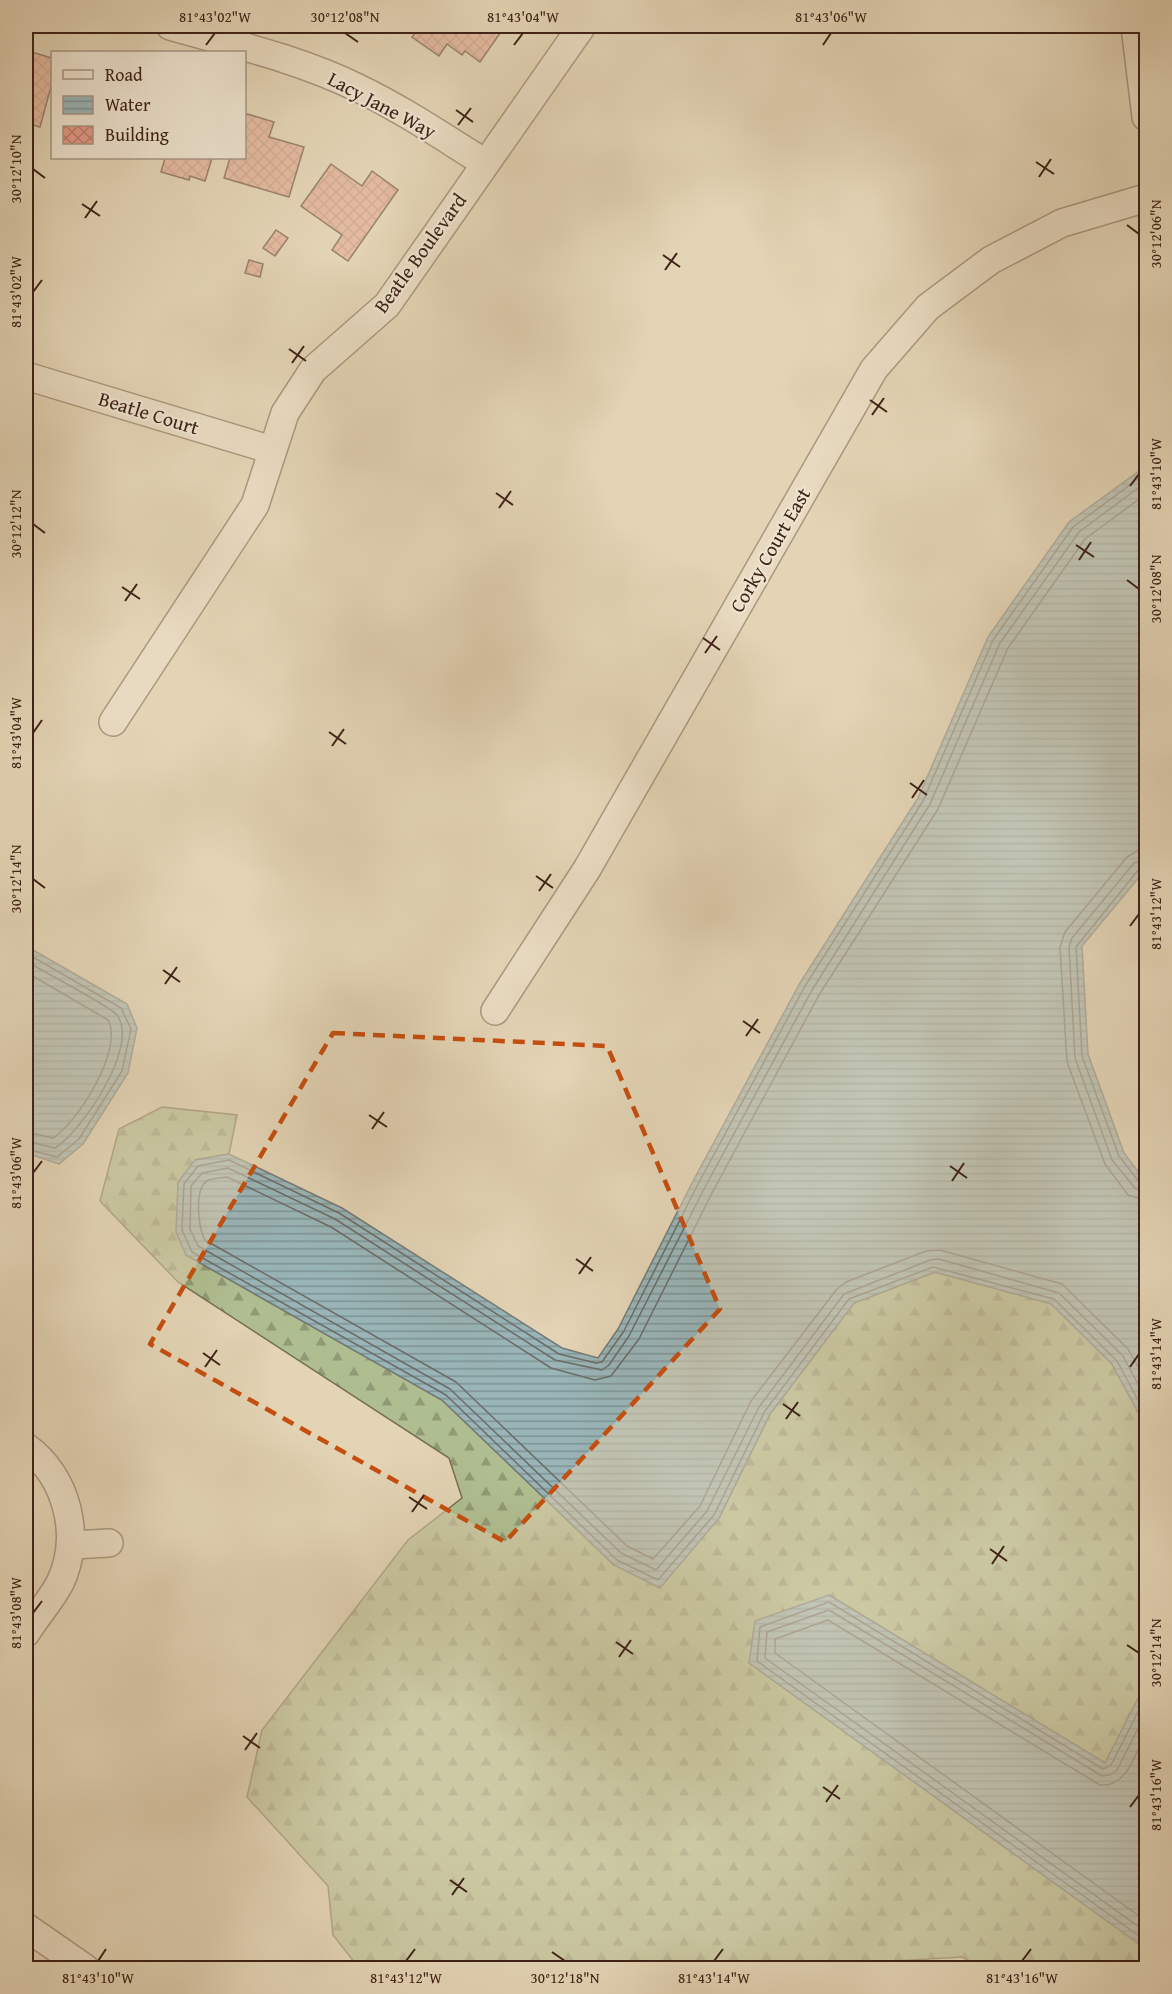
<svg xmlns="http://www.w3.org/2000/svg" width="1172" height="1994" viewBox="0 0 1172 1994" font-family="'Gentium Book Plus',serif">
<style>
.forest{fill:url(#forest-firs);stroke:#767054;stroke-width:1.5}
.water{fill:url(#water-rules);stroke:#757a78;stroke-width:1.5}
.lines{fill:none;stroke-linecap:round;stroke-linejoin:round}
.shore{stroke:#6c6c68;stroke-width:1.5}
.building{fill:url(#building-cross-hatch);stroke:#3e2217;stroke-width:1.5}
.street-casing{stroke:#674e3e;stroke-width:30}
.street{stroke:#ede3cf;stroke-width:27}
.marked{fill:none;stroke:#c64e0e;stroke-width:4.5;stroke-dasharray:12 8;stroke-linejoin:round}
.ticks{fill:none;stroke:#3e2217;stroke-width:2}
.labels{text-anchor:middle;stroke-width:4.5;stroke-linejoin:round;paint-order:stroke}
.street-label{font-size:20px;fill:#3e2217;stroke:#ede3cf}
.neatline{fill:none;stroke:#3e2217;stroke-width:2}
.ticks-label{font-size:15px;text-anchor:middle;fill:#3e2217}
</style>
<defs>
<pattern id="forest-firs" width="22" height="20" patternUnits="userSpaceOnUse" patternTransform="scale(1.5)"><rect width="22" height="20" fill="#afbe91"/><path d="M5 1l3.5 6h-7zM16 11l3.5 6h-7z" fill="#909a75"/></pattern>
<pattern id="water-rules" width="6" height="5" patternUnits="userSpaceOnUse" patternTransform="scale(1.5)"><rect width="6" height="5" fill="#99b5b8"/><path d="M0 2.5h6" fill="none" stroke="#7e9395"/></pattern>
<pattern id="building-cross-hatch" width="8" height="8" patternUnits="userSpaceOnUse" patternTransform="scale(1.5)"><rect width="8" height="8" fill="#e49b88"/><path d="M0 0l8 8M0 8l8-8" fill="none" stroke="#ba7e6e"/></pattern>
</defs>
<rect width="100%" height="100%" fill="#e3d4b5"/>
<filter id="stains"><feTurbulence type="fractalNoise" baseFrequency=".00333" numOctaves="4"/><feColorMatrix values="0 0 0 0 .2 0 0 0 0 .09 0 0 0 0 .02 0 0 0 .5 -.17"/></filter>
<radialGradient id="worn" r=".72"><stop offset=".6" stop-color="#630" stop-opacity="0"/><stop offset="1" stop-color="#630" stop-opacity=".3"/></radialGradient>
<!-- forest -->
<polygon class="forest" points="162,1107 237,1115 229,1154 195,1160 186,1255 442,1400 614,1565 719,1518 770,1414 854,1303 935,1272 1051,1303 1112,1364 1146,1427 1146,1683 1105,1763 829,1595 749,1663 1146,1949 1146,1968 981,1968 962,1957 826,1965 821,1968 359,1968 333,1935 328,1886 247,1797 262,1730 408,1540 462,1498 449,1458 178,1282 100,1201 119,1129"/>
<!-- water -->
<g class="water">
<polygon points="1146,466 1146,869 1082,946 1088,1054 1124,1153 1146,1182 1146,1427 1112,1364 1051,1304 935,1272 854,1303 770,1414 719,1518 660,1588 614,1565 442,1400 186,1255 176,1232 178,1182 195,1160 229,1154 342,1208 562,1348 598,1358 618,1329 692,1183 800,983 918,798 988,637 1069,522"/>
<polygon points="26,946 127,1004 137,1028 128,1073 83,1144 59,1164 26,1153"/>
<polygon points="829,1595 1105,1763 1146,1683 1146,1949 749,1663 755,1621"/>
</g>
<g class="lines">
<!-- shore -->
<g class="shore">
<polyline points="1146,473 1073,527 993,640 923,801 805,986 697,1186 624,1331 602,1362 596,1363 559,1354 339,1213 229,1160 198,1166 184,1184 182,1230 192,1252 446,1395 617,1560 658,1580 714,1515 765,1411 849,1299 933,1267 1054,1299 1117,1361 1146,1415"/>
<polyline points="1146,482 1079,532 1000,643 930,804 812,990 704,1189 629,1336 609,1365 602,1370 555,1360 335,1219 228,1168 202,1173 191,1186 190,1229 198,1246 450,1389 621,1553 656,1570 707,1511 759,1407 844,1294 930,1260 939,1259 1059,1293 1123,1356 1146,1399"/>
<path d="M1146 494 1085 539 1008 648 938 809 819 995 712 1193 639 1339 611 1376 595 1380 551 1368 331 1227 227 1177C221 1178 212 1178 207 1181 194 1189 198 1229 205 1240L456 1382 627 1546 653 1559 700 1506 751 1401 837 1289 846 1282 926 1251 940 1250 1062 1284 1128 1349 1146 1381"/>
<polyline points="1146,850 1137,851 1127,857 1065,932 1060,947 1067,1062 1105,1164 1128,1195 1146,1201"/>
<polyline points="1146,859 1134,863 1072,938 1069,947 1075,1058 1112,1160 1135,1188 1146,1192"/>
<polyline points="1146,866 1139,869 1076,947 1082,1056 1119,1156 1140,1183 1146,1185"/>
<polyline points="26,953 121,1008 131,1029 122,1071 79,1139 57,1157 26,1149"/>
<path d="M26 961C40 970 110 1006 117 1015 140 1046 82 1131 55 1148L26 1141"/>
<path d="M26 972 108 1020C124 1049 78 1122 53 1138L26 1132"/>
<polyline points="1146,1696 1111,1765 1103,1769 829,1602 760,1627 757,1661 1146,1941"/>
<polyline points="1146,1713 1117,1770 1110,1775 1102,1776 829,1610 767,1632 765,1658 1146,1932"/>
<path d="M1146 1732C1136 1752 1127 1788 1100 1785L828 1620 775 1639V1653L1146 1921"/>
</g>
</g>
<!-- building -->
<g class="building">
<polygon points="420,26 505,26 480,62 465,51 462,55 447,44 439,56 412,37"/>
<polygon points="28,51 52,58 52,83 40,127 26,123 26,61"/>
<polygon points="244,113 274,122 269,137 304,147 289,197 224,178 230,158 244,158"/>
<polygon points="162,158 212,158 205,181 190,176 189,180 161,172 165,158"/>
<polygon points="331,164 362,186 372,171 398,190 348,261 332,250 342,235 301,206"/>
<polygon points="276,230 288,238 275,256 263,248"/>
<polygon points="249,260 263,264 260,277 245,273"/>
</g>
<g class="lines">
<defs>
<g id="street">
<path d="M170 26C233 44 299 59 358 88 402 109 443 137 485 163"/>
<polyline points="1135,26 1146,117"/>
<polyline points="26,376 272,450"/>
<polyline points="113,722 255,505 285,413 313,370 387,305 582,26"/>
<polyline points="495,1011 587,869 874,369 928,307 991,260 1062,223 1146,198"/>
<path d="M26 1447C68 1477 82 1537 60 1583 51 1600 36 1617 26 1633"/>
<polyline points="72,1545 109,1543"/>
<polyline points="26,1927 85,1968"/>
</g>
</defs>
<!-- street casing -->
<use href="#street" class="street-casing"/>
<!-- street -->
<use href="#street" class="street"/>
</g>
<!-- marked area -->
<path d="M0 0H1172V1994H0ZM333 1033 607 1046 720 1309 505 1542 150 1344Z" fill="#e3d4b5" fill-opacity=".55" fill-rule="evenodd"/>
<path class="marked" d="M333 1033 607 1046 720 1309 505 1542 150 1344Z"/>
<!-- ticks -->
<path class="ticks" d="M345 33 358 42M206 45 215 33M514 45 523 33M823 45 831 33M456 110 473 122M458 125 471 108M1036 162 1054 174M33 169 45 178M1039 177 1051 159M82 204 100 216M85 218 97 201M1127 225 1139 234M663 255 680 267M665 270 677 253M33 292 42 280M289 349 306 361M292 363 304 346M870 400 887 412M872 415 884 398M1130 486 1139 474M496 493 513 505M499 508 511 491M33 524 45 533M1076 545 1094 557M1079 560 1091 542M1127 580 1139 589M122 587 140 599M125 601 137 584M703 638 720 650M705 653 717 636M329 732 346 744M33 733 42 720M332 746 344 729M910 783 927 795M912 798 924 780M536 876 553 888M33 879 45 888M539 891 551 874M1130 926 1139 914M163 970 180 982M165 984 177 967M743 1021 760 1033M746 1036 758 1019M369 1115 387 1127M372 1129 384 1112M950 1166 967 1178M33 1173 42 1161M952 1181 964 1163M576 1259 593 1271M579 1274 591 1257M203 1353 220 1365M205 1367 217 1350M1130 1367 1139 1354M783 1404 800 1416M786 1419 798 1402M409 1497 427 1509M412 1512 424 1495M990 1549 1007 1561M992 1564 1004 1546M33 1613 42 1601M616 1642 633 1654M1127 1645 1139 1653M619 1657 631 1640M243 1736 260 1748M245 1750 257 1733M823 1787 840 1799M826 1802 838 1785M1130 1807 1139 1795M450 1880 467 1892M452 1895 464 1878M552 1952 565 1961M98 1961 106 1949M406 1961 415 1949M714 1961 723 1949M1022 1961 1031 1949"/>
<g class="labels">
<!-- street labels -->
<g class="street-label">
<text transform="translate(382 105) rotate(28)" y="7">Lacy Jane Way</text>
<text transform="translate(420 253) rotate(-54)" y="7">Beatle Boulevard</text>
<text transform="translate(149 413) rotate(17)" y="7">Beatle Court</text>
<text transform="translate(770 550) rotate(-60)" y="7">Corky Court East</text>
</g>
</g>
<!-- margin -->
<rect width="1172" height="1994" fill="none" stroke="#e3d4b5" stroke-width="66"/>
<!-- legend -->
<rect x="51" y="51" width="195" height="108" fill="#ede3cf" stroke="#a79685" stroke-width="1.5"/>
<rect x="63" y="70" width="30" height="9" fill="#ede3cf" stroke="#a79685" stroke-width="1.5"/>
<text x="105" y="81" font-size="18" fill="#3e2217">Road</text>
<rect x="63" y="96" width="30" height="18" fill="url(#water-rules)" stroke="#a79685" stroke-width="1.5"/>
<text x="105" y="111" font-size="18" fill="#3e2217">Water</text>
<rect x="63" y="126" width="30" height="18" fill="url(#building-cross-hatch)" stroke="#a79685" stroke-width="1.5"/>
<text x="105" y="141" font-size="18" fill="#3e2217">Building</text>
<rect x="33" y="33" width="1106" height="1928" class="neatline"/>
<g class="ticks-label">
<text x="215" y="22">81°43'02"W</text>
<text x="345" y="22">30°12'08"N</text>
<text x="523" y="22">81°43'04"W</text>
<text x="831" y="22">81°43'06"W</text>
<text transform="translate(16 169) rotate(-90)" y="5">30°12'10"N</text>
<text transform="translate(1156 234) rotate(-90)" y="5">30°12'06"N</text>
<text transform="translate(16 292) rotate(-90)" y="5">81°43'02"W</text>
<text transform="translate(1156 474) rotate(-90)" y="5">81°43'10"W</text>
<text transform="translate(16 524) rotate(-90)" y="5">30°12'12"N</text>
<text transform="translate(1156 589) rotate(-90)" y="5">30°12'08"N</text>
<text transform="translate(16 733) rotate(-90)" y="5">81°43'04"W</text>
<text transform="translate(16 879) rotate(-90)" y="5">30°12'14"N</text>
<text transform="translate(1156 914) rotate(-90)" y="5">81°43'12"W</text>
<text transform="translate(16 1173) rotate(-90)" y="5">81°43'06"W</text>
<text transform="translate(1156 1354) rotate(-90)" y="5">81°43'14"W</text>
<text transform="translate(16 1613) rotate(-90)" y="5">81°43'08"W</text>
<text transform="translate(1156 1653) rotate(-90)" y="5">30°12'14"N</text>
<text transform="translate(1156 1795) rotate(-90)" y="5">81°43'16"W</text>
<text x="98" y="1983">81°43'10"W</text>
<text x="406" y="1983">81°43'12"W</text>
<text x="565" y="1983">30°12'18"N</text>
<text x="714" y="1983">81°43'14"W</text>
<text x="1022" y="1983">81°43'16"W</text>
</g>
<rect width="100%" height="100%" filter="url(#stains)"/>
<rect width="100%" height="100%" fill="url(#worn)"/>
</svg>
